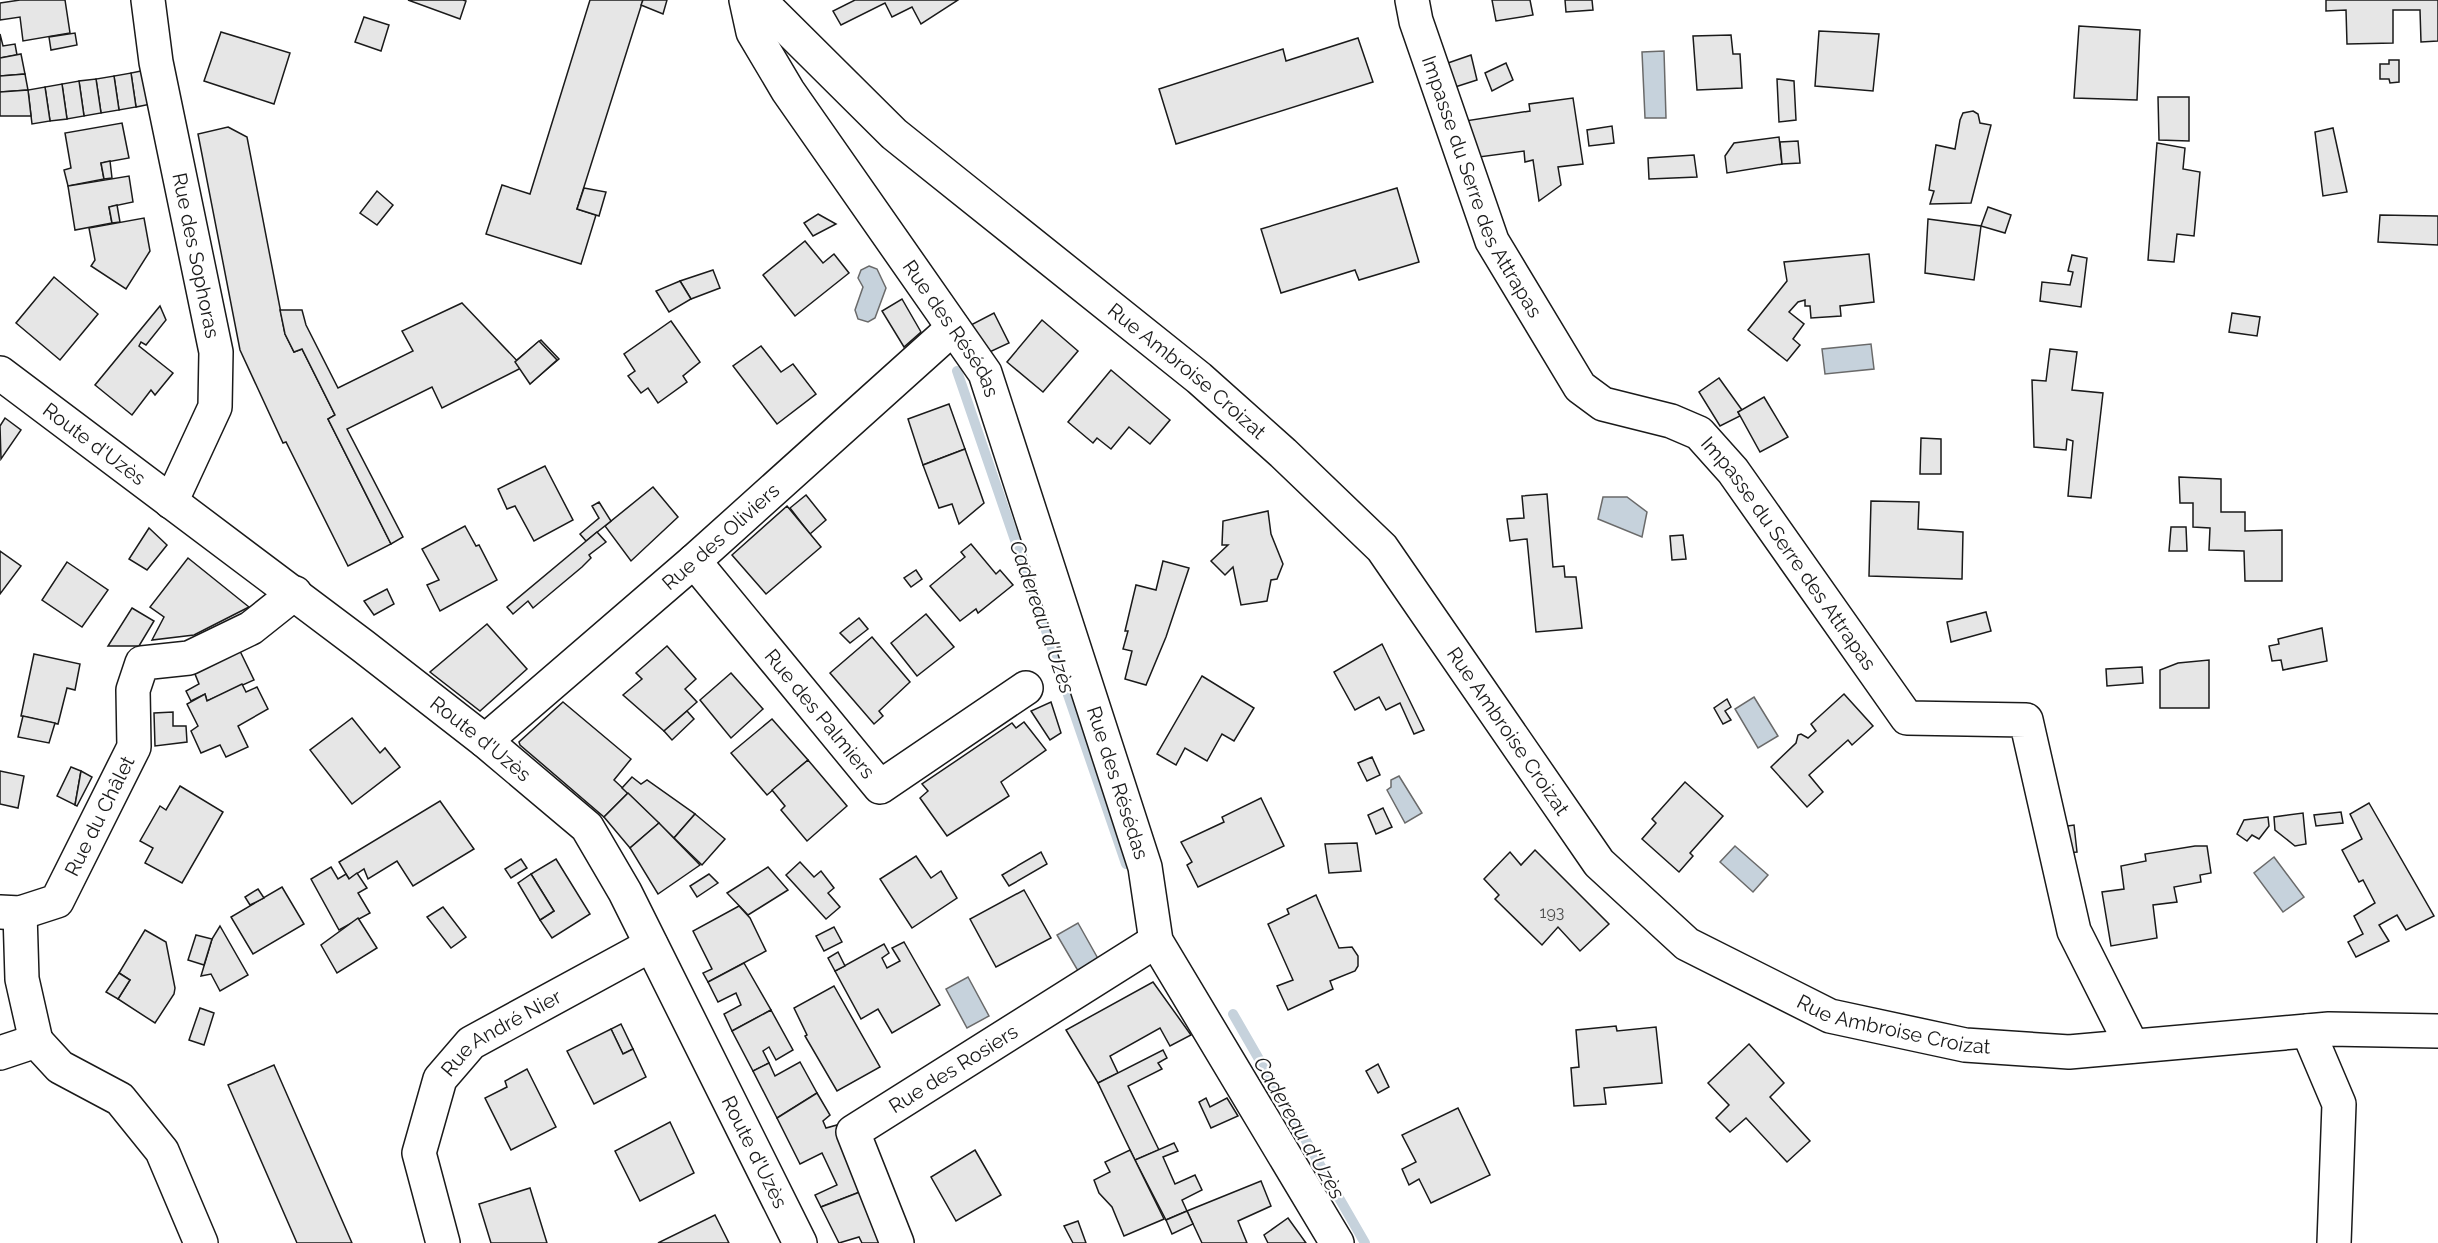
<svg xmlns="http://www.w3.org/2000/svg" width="2438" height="1243" viewBox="0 0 2438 1243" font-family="Raleway,sans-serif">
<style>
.water{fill:#c6d2dc;stroke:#6a6a6a;stroke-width:1.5}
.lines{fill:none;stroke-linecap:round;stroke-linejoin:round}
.stream{stroke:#c6d2dc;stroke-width:10}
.building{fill:#e6e6e6;stroke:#1a1a1a;stroke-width:1.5}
.minor-casing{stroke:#1a1a1a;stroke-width:36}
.major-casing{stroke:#1a1a1a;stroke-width:36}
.minor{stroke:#fff;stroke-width:33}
.major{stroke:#fff;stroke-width:33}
.labels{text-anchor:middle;stroke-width:4.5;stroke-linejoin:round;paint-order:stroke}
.number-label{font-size:16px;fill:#4d4d4d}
.street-label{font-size:20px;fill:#1a1a1a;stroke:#fff}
.water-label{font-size:21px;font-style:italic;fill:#1a1a1a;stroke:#fff}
</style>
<rect width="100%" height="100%" fill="#fff"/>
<!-- water -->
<g class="water">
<polygon points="1664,51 1666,118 1645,118 1642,52"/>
<polygon points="869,266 877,269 886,288 875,318 868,322 858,319 855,310 863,287 858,278 861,270"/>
<polygon points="1871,344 1874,369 1825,374 1822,349"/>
<polygon points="1603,497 1627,497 1647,512 1642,537 1598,519"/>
<polygon points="1754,697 1778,736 1758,748 1735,709"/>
<polygon points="1399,776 1422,813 1405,823 1387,790 1391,787 1391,780"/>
<polygon points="1735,846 1768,875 1753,892 1720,862"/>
<polygon points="2274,857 2304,897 2283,912 2254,873"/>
<polygon points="1078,923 1101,964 1081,976 1057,935"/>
<polygon points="968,977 989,1016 967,1028 946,989"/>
</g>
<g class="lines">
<!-- stream -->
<g class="stream">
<polyline points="957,371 1126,864"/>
<polyline points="1233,1014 1365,1243"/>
</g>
</g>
<!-- building -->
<g class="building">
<polygon points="20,0 65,0 70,33 23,41 20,17 0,20 0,3"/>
<polygon points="408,0 463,0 466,1 460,19"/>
<polygon points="590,0 643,0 577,209 596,215 581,264 486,234 502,185 530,194"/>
<polygon points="643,0 667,0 663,14 641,5"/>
<polygon points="855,0 958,0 921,24 912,7 892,17 885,3 841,25 833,11"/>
<polygon points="1492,0 1530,0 1533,15 1496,21"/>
<polygon points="1565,0 1592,0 1593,10 1566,12"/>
<polygon points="2326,0 2438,0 2438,41 2421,42 2420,10 2393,10 2393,43 2347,44 2346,10 2326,11"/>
<polygon points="364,17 389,25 381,51 355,42"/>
<polygon points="2079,26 2140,30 2137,100 2074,98"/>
<polygon points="1819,31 1879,34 1873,91 1815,86"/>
<polygon points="221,32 290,53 274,104 204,81"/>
<polygon points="75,33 77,45 51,50 49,37"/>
<polygon points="0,34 3,46 15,44 17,55 0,58"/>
<polygon points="1731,35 1733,54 1740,54 1742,88 1697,90 1693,36"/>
<polygon points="1358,38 1373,82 1176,144 1159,89 1283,49 1286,61"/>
<polygon points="21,54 25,74 0,76 0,58"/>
<polygon points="1471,55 1477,80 1452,88 1445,64"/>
<polygon points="2389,60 2399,60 2399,82 2390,83 2389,79 2380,79 2380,64 2389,64"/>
<polygon points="1506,63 1513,80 1492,91 1485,73"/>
<polygon points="146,70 151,104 136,107 131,73"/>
<polygon points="131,73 136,107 119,110 114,76"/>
<polygon points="25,74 28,90 0,92 0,76"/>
<polygon points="114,76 119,110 101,113 96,79"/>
<polygon points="96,79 101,113 84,116 79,81"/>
<polygon points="1777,79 1794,81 1796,120 1779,122"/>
<polygon points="79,81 84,116 67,119 62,84"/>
<polygon points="62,84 67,119 50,121 45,87"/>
<polygon points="45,87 50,121 32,124 28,90"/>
<polygon points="28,90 31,116 0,116 0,92"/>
<polygon points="2158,97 2189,97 2189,141 2159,140"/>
<polygon points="1573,98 1583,164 1558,167 1561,185 1539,201 1533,160 1525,162 1524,151 1479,157 1465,121 1530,111 1529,104"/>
<polygon points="1973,111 1978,114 1980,123 1991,125 1971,203 1930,204 1934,191 1929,190 1936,145 1955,149 1960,120 1963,113"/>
<polygon points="122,123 129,158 101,163 104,179 68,186 64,170 71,168 65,133"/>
<polygon points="1612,126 1614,143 1589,146 1587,130"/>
<polygon points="228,127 247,137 285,334 294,352 302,349 335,415 328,419 391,544 348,566 286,442 283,443 240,350 198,134"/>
<polygon points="2333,128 2347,192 2323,196 2315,132"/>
<polygon points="1779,137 1782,164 1727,173 1725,156 1734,143"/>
<polygon points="1798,141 1800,163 1782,164 1780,142"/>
<polygon points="2157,143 2185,148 2183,169 2200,172 2194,236 2177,234 2174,262 2148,260"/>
<polygon points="1694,155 1697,177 1649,179 1648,158"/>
<polygon points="110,161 112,178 104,179 101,163"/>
<polygon points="129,176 133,202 109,207 112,223 75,230 68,186"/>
<polygon points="584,188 606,192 599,216 577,209"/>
<polygon points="1397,188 1419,262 1359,280 1355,270 1281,293 1261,229"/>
<polygon points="377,191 393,205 377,225 360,213"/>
<polygon points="117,205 120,222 112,223 109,207"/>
<polygon points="1988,207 2011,215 2005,233 1981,226"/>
<polygon points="818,214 836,224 813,236 804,223"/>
<polygon points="2380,215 2438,216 2438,245 2378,242"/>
<polygon points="144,218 150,251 126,289 91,266 95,260 89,228"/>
<polygon points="1928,219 1981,226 1974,280 1925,273"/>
<polygon points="805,241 823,263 834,254 849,273 795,316 763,275"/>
<polygon points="1869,254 1874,302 1840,306 1841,316 1811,318 1810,306 1805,306 1805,300 1798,302 1789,312 1804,324 1793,339 1800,345 1787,361 1748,330 1787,281 1784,262"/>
<polygon points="2072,255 2087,258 2081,307 2040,301 2042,282 2070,285 2073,272 2068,271"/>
<polygon points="713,270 720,288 691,299 680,281"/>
<polygon points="54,277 98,314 60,360 16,323"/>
<polygon points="680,281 691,299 669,312 656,291"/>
<polygon points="902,299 921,332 904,347 882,311"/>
<polygon points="462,303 523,367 442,408 432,387 347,429 403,537 391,544 328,419 335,415 302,349 294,352 285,334 280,310 302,310 306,325 338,388 413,351 402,331"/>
<polygon points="160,306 166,320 146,345 141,342 139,346 173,373 155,395 151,390 132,415 95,385"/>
<polygon points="994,313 1009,343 981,356 967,327"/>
<polygon points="2232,313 2260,317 2257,336 2229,332"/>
<polygon points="1042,320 1078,351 1043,392 1007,362"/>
<polygon points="671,321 700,362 683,376 687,382 658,403 648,388 641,393 628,376 635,371 624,354"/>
<polygon points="541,340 559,359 532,382 517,360"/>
<polygon points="539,341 557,360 530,384 515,362"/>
<polygon points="761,346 781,372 793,364 816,394 777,424 733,366"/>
<polygon points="2050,349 2077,352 2072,390 2103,393 2091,498 2068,496 2073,441 2067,439 2066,450 2034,447 2032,380 2046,381"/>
<polygon points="1111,370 1170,420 1150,444 1129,427 1111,449 1097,438 1093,443 1068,422"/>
<polygon points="1719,378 1742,410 1738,412 1740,416 1720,426 1699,392"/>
<polygon points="1764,397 1788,437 1760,452 1738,412"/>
<polygon points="949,404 965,449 923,465 908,419"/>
<polygon points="5,418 21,430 1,459 0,426"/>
<polygon points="1921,438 1941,439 1941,474 1920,474"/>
<polygon points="965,449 984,503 959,524 952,504 939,508 923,465"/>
<polygon points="545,466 573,520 534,541 515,506 507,509 498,489"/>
<polygon points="2179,477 2221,479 2221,512 2245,512 2245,531 2282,530 2282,581 2245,581 2244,551 2209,550 2210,528 2193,527 2193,503 2180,503"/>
<polygon points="653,487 678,517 631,561 605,526"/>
<polygon points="1547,494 1553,567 1564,566 1565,577 1576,577 1582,628 1536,632 1527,539 1510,541 1507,519 1524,518 1522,496"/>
<polygon points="806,495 826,520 810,534 790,508"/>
<polygon points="1871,501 1919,502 1918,529 1963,532 1962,579 1869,576"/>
<polygon points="599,502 611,521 586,541 580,534 599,518 592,506"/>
<polygon points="787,506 821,547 766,594 732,555"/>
<polygon points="1268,511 1271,534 1283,564 1277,579 1271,580 1267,601 1241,605 1233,567 1225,575 1211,561 1228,545 1222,545 1223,521"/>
<polygon points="465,526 476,546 479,545 497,580 440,611 427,585 439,580 422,549"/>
<polygon points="2171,527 2186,527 2187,551 2169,551"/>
<polygon points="149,528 167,545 147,570 129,559"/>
<polygon points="597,532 606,542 589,555 591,558 582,567 533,608 528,601 513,614 507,607"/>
<polygon points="1683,535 1686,559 1672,560 1670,536"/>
<polygon points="971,544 996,574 1000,570 1013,585 978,613 976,609 960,621 930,586 965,557 961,552"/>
<polygon points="0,551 21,566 0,594"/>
<polygon points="188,558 249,607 194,635 152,640 164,617 150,607"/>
<polygon points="1163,561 1189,568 1166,637 1146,685 1125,679 1132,651 1123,649 1128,631 1125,631 1136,585 1156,590"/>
<polygon points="67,562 108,590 82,627 42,600"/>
<polygon points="916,570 922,579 911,587 904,578"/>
<polygon points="387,589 394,604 374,615 364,601"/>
<polygon points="132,608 154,621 139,646 108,646"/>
<polygon points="1986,612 1991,631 1951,642 1947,622"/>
<polygon points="926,614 954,647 917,676 891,643"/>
<polygon points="859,618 868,629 850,643 840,633"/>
<polygon points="487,624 527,669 480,711 430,672"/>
<polygon points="2322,628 2327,661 2283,670 2281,660 2272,661 2269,646 2279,644 2278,639"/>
<polygon points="872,637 910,682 879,711 883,716 874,724 830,673"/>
<polygon points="1382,644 1424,730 1414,734 1400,703 1386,710 1379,697 1355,710 1334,672"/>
<polygon points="667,646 696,679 685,689 697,702 664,731 623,695 642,679 636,673"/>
<polygon points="238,647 254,680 207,701 205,694 191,701 186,691 199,684 193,669"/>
<polygon points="34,654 80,664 75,690 67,688 58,724 21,716"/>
<polygon points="2209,660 2209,708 2160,708 2160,670 2178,663"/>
<polygon points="2142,667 2143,683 2107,686 2106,669"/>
<polygon points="731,673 763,709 731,738 700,700"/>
<polygon points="1202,676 1254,708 1234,741 1222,734 1207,761 1185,748 1176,765 1157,754"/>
<polygon points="242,684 246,692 257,687 268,709 238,726 248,747 226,757 220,745 201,753 191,731 198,726 187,704 205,694 207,701"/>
<polygon points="1844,694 1873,726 1852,745 1848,740 1809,775 1823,792 1807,807 1771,767 1796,743 1798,735 1801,734 1808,738 1816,731 1811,724"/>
<polygon points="1727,699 1731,707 1725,711 1731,720 1723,724 1714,708"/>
<polygon points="563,702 631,759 614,780 628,793 604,817 520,745 519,742"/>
<polygon points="1051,702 1061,733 1050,740 1031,711"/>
<polygon points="687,711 694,719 672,740 664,731"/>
<polygon points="173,712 173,726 186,726 187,742 155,746 154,713"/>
<polygon points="23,716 55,723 49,743 18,737"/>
<polygon points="352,718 380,753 385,748 400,767 352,804 310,750"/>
<polygon points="772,719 808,760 767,795 731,753"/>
<polygon points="1024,722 1046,750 1001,782 1009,796 947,836 920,798 928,791 922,784 1012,723 1016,728"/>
<polygon points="1372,757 1380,775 1367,781 1358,763"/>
<polygon points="808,760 847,806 807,841 781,810 785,806 772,790"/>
<polygon points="71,767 81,771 75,805 57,796"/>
<polygon points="0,771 24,776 18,808 0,804"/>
<polygon points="81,771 92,777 77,806 75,805"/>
<polygon points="632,777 641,784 647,780 695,814 674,838 622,788"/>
<polygon points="1685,782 1723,816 1690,853 1693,856 1679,872 1642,839 1656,823 1652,819"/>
<polygon points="180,786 223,812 182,883 145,863 153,848 140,841 160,806 166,810"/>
<polygon points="628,793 659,823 630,848 604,817"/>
<polygon points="1261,798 1284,846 1198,887 1187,865 1192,862 1181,842 1224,822 1222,817"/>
<polygon points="440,801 474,849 413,886 397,861 368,879 364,869 349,879 339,862"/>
<polygon points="2369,803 2434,916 2406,930 2397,915 2379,925 2389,941 2356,957 2348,942 2363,934 2354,916 2375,903 2363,880 2359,882 2342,850 2362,839 2350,814"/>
<polygon points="1383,808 1392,827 1376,834 1368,815"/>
<polygon points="2341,812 2343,823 2316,826 2314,815"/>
<polygon points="2303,813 2306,844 2295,846 2275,830 2274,817"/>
<polygon points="695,814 725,839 702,865 674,838"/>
<polygon points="2268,817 2269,826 2259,839 2252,835 2247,841 2237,834 2244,820"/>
<polygon points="659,823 700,865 658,894 630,848"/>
<polygon points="2074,825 2077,852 2065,853 2061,827"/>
<polygon points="1357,843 1361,871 1329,873 1325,844"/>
<polygon points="2195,846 2207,846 2211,873 2200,875 2201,882 2174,887 2177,902 2153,905 2157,938 2111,946 2102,892 2124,889 2121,866 2146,861 2145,854"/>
<polygon points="1535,850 1609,924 1580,951 1558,927 1542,945 1495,899 1499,895 1484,879 1510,852 1521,865"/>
<polygon points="1041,852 1047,864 1009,886 1002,875"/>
<polygon points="916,856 931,878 941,871 957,898 912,928 880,879"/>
<polygon points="521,859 527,868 511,878 505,869"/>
<polygon points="556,859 590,914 552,938 540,920 554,911 531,874"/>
<polygon points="800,862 814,877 821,871 834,888 828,893 840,907 826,919 786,875"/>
<polygon points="331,867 338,879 346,874 349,879 357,873 367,888 358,893 370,913 339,930 311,879"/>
<polygon points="768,867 788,890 748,915 727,893"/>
<polygon points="531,874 554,911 540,920 518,883"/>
<polygon points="709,874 718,883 697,897 690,886"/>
<polygon points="282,887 304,924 253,954 231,917"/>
<polygon points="258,889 264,898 250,905 245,897"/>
<polygon points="1024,890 1051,938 996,967 970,919"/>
<polygon points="1316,895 1339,948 1352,947 1358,956 1358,966 1355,971 1330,981 1333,989 1288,1010 1277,986 1293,980 1268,924 1289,914 1287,909"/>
<polygon points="739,906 750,918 766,951 708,982 703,973 712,969 693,931"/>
<polygon points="443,907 466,937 451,948 427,917"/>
<polygon points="358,918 377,948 337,973 321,945"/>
<polygon points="220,926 248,975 220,991 211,974 201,976 212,939"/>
<polygon points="834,927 842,942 824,951 816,936"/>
<polygon points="145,930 166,942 175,988 174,994 155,1023 118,999 130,980 119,973"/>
<polygon points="196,935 212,939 204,965 188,960"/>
<polygon points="904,942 940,1005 892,1033 878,1009 861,1019 835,971 884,944 889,953 882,958 887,968 900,961 892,948"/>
<polygon points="838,952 845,966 835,971 828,958"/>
<polygon points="744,963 771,1010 732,1031 724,1014 741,1005 736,993 718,1002 708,982"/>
<polygon points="119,973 130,980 118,999 106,992"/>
<polygon points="1153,982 1191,1035 1170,1046 1160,1028 1110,1056 1118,1073 1098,1083 1066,1030"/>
<polygon points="834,986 880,1067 837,1091 805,1036 807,1035 794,1008"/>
<polygon points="200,1008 214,1013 204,1045 189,1040"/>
<polygon points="771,1010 793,1050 776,1060 769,1047 763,1051 769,1063 753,1071 732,1031"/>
<polygon points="621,1024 633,1049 623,1054 611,1029"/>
<polygon points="1616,1026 1617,1031 1656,1027 1662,1083 1604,1088 1606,1104 1574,1106 1571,1068 1579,1067 1576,1030"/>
<polygon points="611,1029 623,1054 633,1049 646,1077 594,1104 567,1051"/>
<polygon points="1749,1044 1784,1083 1770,1097 1810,1141 1787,1162 1746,1118 1730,1132 1716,1118 1729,1105 1708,1083"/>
<polygon points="1163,1050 1167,1058 1158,1063 1162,1069 1128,1086 1159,1150 1135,1160 1098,1083"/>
<polygon points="800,1062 817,1093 777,1118 753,1071 769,1063 775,1076"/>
<polygon points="1378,1064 1389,1087 1378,1093 1366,1071"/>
<polygon points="274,1065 352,1243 297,1243 228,1085"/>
<polygon points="527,1069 556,1127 511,1150 485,1098 507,1087 505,1081"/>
<polygon points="817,1093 830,1115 823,1121 826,1128 837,1125 865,1190 821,1207 815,1195 837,1185 822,1153 800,1164 777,1118"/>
<polygon points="1206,1098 1210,1107 1227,1098 1238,1116 1211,1128 1199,1102"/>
<polygon points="1458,1108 1490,1175 1431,1203 1419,1179 1409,1185 1402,1169 1416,1162 1402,1135"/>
<polygon points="670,1122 694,1173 640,1201 615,1151"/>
<polygon points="1174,1143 1178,1151 1163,1157 1175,1184 1195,1175 1202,1190 1182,1200 1187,1211 1166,1220 1135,1160"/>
<polygon points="975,1150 1001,1195 956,1221 931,1177"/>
<polygon points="1130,1150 1164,1219 1124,1236 1112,1207 1099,1193 1094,1180 1110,1172 1105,1162"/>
<polygon points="1261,1181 1271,1206 1238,1221 1247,1243 1202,1243 1187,1211"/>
<polygon points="530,1188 547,1243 491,1243 479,1204"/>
<polygon points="865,1190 886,1243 862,1243 859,1237 839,1243 821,1207"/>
<polygon points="1187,1211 1193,1224 1172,1234 1166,1220"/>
<polygon points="715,1215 729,1243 658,1243"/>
<polygon points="1288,1218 1306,1243 1268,1243 1264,1235"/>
<polygon points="1078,1221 1086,1243 1073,1243 1064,1226"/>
</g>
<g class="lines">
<defs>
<g id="minor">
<path id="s1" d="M148 0 156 62 216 352 215 407 171 502"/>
<path id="s2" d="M746 0 753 32 788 91 985 373 1145 867 1156 941 1337 1243"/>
<path id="s3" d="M759 0 894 134 1199 378 1283 453 1382 548 1599 863 1687 944 1830 1016 1965 1045 2069 1052 2329 1029 2438 1031"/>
<path id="s4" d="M1412 0 1416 21 1492 241 1580 387 1603 404 1671 421 1699 433 1733 471 1907 718 2026 720 2074 931 2132 1046"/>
<path id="s5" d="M694 561 880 787 1026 688"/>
<path id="s6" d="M485 741 694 561 953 328"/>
<path id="s7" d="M0 912 20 913 57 901 134 747 133 690 142 663 189 658 251 628 295 593"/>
<polyline points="20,913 22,979 36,1041"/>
<polyline points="2308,1031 2339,1104 2334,1243"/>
<polyline points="0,1053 36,1041 60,1067 120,1099 162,1151 201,1243"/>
<path id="s8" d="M443 1243 419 1153 440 1079 471 1043 651 945"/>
<path id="s9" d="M897 1243 853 1132 1156 941"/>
</g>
<g id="major">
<path id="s10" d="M0 373 363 646 485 741 587 827 625 892 800 1243"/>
</g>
</defs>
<!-- minor casing -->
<use href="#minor" class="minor-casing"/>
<!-- major casing -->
<use href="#major" class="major-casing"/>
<!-- minor -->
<use href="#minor" class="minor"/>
<!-- major -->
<use href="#major" class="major"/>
</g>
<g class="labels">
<!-- number labels -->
<g class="number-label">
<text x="1552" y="918">193</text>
</g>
<!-- street labels -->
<g class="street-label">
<text dy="7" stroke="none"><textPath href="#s4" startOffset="200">Impasse du Serre des Attrapas</textPath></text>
<text dy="7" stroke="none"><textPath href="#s1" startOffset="260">Rue des Sophoras</textPath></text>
<text dy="7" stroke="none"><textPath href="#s2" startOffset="390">Rue des Résédas</textPath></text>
<text dy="7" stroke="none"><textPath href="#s3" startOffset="567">Rue Ambroise Croizat</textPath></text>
<text dy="7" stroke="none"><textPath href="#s10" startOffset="118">Route d'Uzès</textPath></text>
<text dy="7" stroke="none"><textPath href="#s6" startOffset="312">Rue des Oliviers</textPath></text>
<text dy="7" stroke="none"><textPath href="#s4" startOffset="704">Impasse du Serre des Attrapas</textPath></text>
<text dy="7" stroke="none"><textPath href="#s5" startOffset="198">Rue des Palmiers</textPath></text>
<text dy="7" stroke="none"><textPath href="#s3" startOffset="1053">Rue Ambroise Croizat</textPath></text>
<text dy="7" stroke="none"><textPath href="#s10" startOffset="604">Route d'Uzès</textPath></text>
<text dy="7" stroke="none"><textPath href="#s2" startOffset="876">Rue des Résédas</textPath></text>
<text dy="7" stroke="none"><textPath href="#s7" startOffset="154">Rue du Châlet</textPath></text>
<text dy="7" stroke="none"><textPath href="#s3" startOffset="1557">Rue Ambroise Croizat</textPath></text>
<text dy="7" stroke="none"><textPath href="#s8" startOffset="248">Rue André Nier</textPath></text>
<text dy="7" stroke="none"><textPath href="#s9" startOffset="238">Rue des Rosiers</textPath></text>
<text dy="7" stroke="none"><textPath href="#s10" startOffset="1108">Route d'Uzès</textPath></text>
</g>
<!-- water labels -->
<g class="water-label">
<text transform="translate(1042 617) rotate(71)" y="7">Cadereau d'Uzès</text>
<text transform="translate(1299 1128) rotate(60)" y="7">Cadereau d'Uzès</text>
</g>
</g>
</svg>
